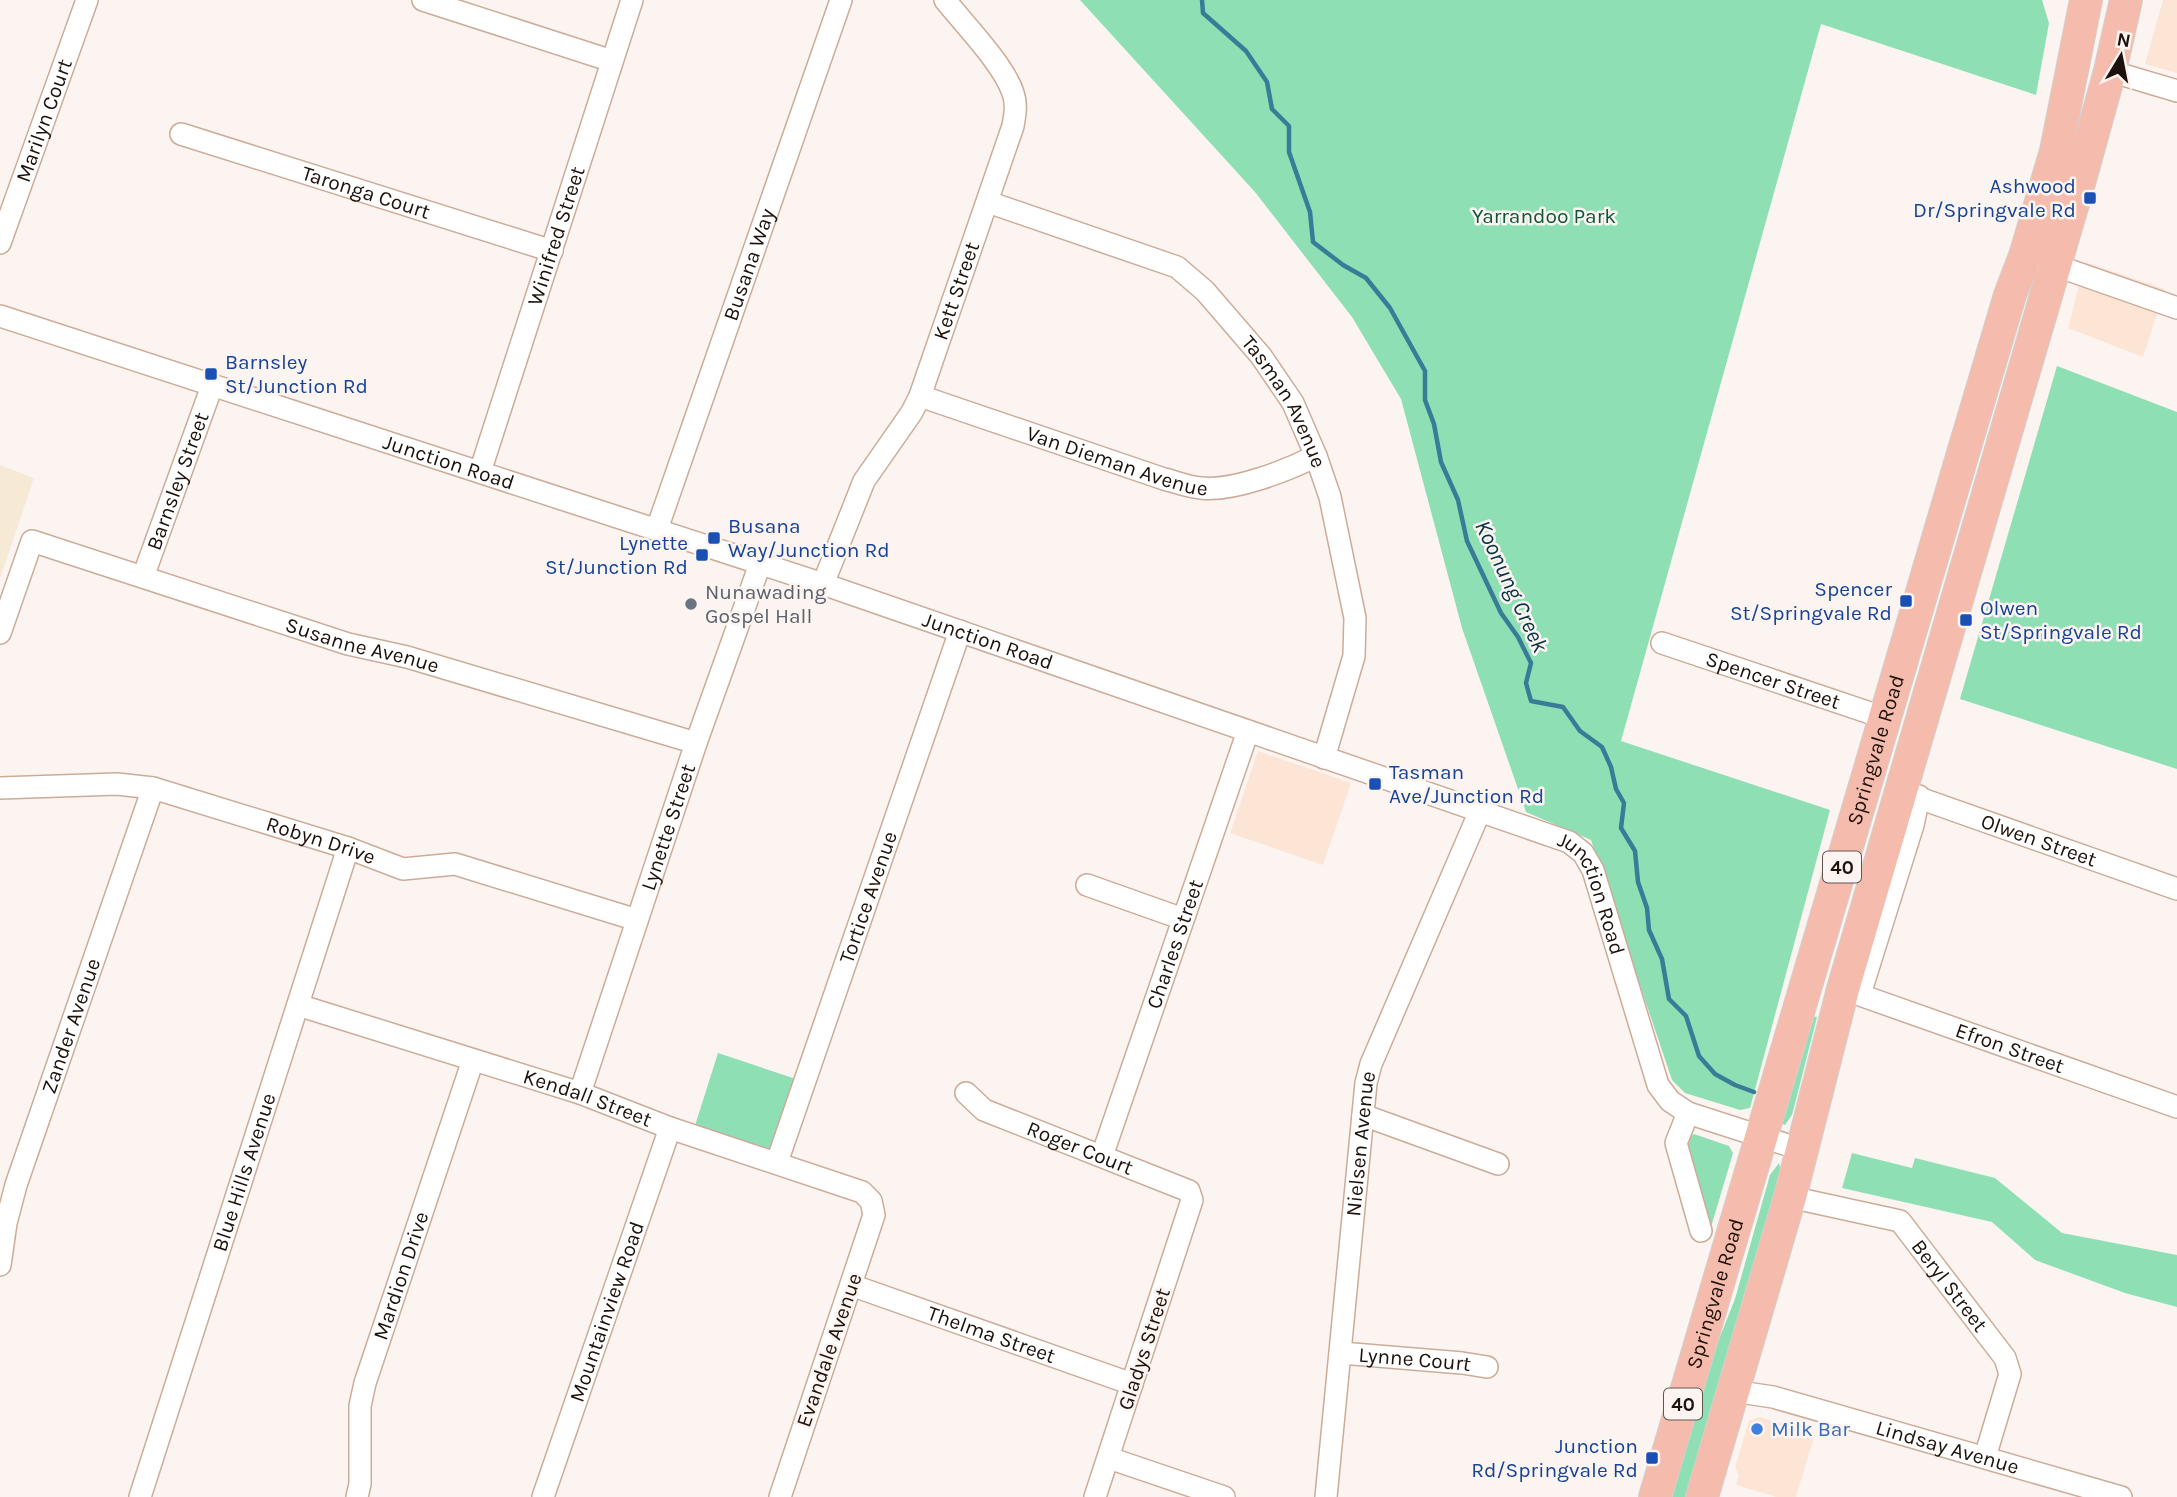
<svg xmlns="http://www.w3.org/2000/svg" width="2177" height="1497" viewBox="0 0 2177 1497" font-family="Karla,sans-serif">
<style>
.built{fill:#fde5d6}
.education{fill:#f6ead6}
.green{fill:#8edfb4}
.lines{fill:none;stroke-linecap:round;stroke-linejoin:round}
.stream{stroke:#387c97;stroke-width:4.5}
.minor-casing{stroke:#ccac99;stroke-width:24}
.highway-casing{stroke:#d2d0ce;stroke-width:34}
.minor{stroke:#fff;stroke-width:21}
.highway{stroke:#f5bcad;stroke-width:32}
.transit-dot{fill:#1a4fb4;stroke:#fbf4f0;stroke-width:2.5}
.worship-dot{fill:#6b7280;stroke:#fbf4f0;stroke-width:2.5}
.shop-dot{fill:#3f7fe0;stroke:#fbf4f0;stroke-width:2.5}
.labels{text-anchor:middle;stroke-width:5;stroke-linejoin:round;paint-order:stroke}
.shield{fill:#fbf4f0;stroke:#605650;stroke-width:2}
.shield-label{font-size:19px;font-weight:bold;fill:#1d120b}
.street-label{font-size:21px;fill:#1d120b;stroke:#fbf4f0}
.transit-label{font-size:21px;fill:#164399;stroke:#fbf4f0;text-anchor:end}
.park-label{font-size:21px;fill:#0f5638;stroke:#fbf4f0}
.worship-label{font-size:21px;fill:#5b616d;stroke:#fbf4f0;text-anchor:start}
.shop-label{font-size:21px;fill:#366cbe;stroke:#fbf4f0;text-anchor:start}
.water-label{font-size:23px;font-style:italic;fill:#063546;stroke:#fbf4f0}
</style>
<rect width="100%" height="100%" fill="#fbf4f0"/>
<!-- built -->
<g class="built">
<polygon points="2163,0 2177,0 2177,73 2145,64"/>
<polygon points="2085,262 2165,289 2143,357 2068,328"/>
<polygon points="1258,751 1351,783 1323,865 1230,833"/>
<polygon points="1760,1417 1815,1434 1796,1497 1776,1497 1736,1485 1739,1475 1735,1467 1749,1421"/>
</g>
<!-- education -->
<polygon class="education" points="0,465 34,478 0,579"/>
<!-- green -->
<g class="green">
<polygon points="1080,0 2042,0 2049,23 2036,95 1821,24 1621,741 1830,810 1750,1108 1740,1110 1685,1093 1672,1080 1591,840 1526,812 1462,628 1401,399 1352,317 1255,192"/>
<polygon points="2057,366 2177,412 2177,769 1960,699"/>
<polygon points="1811,1016 1817,1017 1792,1115 1785,1125 1781,1123"/>
<polygon points="718,1053 805,1082 777,1162 692,1135"/>
<polygon points="1694,1134 1729,1146 1733,1153 1711,1227 1687,1147 1689,1137"/>
<polygon points="1852,1153 1912,1168 1915,1158 1995,1178 2062,1233 2177,1255 2177,1307 2125,1293 2035,1260 1992,1222 1842,1188"/>
<polygon points="1779,1163 1783,1182 1689,1497 1668,1497 1698,1392 1735,1299 1770,1175"/>
</g>
<g class="lines">
<!-- stream -->
<polyline class="stream" points="1202,0 1203,13 1246,51 1267,82 1272,109 1289,126 1289,152 1310,212 1313,242 1343,265 1366,278 1390,308 1425,371 1425,400 1434,424 1441,462 1458,500 1467,541 1501,613 1518,637 1531,663 1526,683 1531,701 1563,707 1580,731 1602,747 1611,767 1616,789 1624,803 1621,828 1635,851 1638,882 1647,908 1649,930 1662,959 1669,999 1686,1016 1699,1056 1715,1074 1735,1085 1754,1092"/>
<defs>
<g id="minor">
<polyline points="423,0 612,61"/>
<polyline points="2110,71 2177,91"/>
<path id="s1" d="M181 134 552 251"/>
<path id="s2" d="M988 202 1177 267 1205 291 1261 356 1293 403 1316 456 1330 497 1355 618 1354 656 1324 758"/>
<path id="s3" d="M0 243 87 0"/>
<polyline points="2043,261 2177,308"/>
<path id="s4" d="M0 316 823 584 1569 842 1583 853 1593 870 1658 1085 1670 1101 1688 1113 1803 1150"/>
<path id="s5" d="M920 396 1164 479C1176 482 1188 487 1201 488 1233 492 1288 470 1316 456"/>
<path id="s6" d="M480 472 632 0"/>
<path id="s7" d="M657 529 841 0"/>
<path id="s8" d="M143 577 212 386"/>
<path id="s9" d="M823 584 864 481 912 412 920 396 1013 126C1015 115 1017 104 1013 93 1004 65 965 25 945 0"/>
<path id="s10" d="M0 633 32 541 348 644 407 657 696 743"/>
<path id="s11" d="M1662 643 1885 718"/>
<path id="s12" d="M0 788 117 784 153 788 348 848 403 869 455 864 637 920"/>
<path id="s13" d="M1902 792 2177 889"/>
<polyline points="1087,885 1183,919"/>
<path id="s14" d="M1843 989 2177 1107"/>
<polyline points="1860,994 1913,825 1919,796"/>
<path id="s15" d="M298 1005 580 1093 670 1128 862 1192 871 1201 874 1215 780 1497"/>
<path id="s16" d="M580 1093 696 743 760 564"/>
<path id="s17" d="M966 1093 984 1110 1189 1191 1192 1200 1095 1497"/>
<polyline points="1688,1113 1676,1143 1701,1231"/>
<polyline points="1363,1115 1498,1164"/>
<path id="s18" d="M1102 1156 1248 731"/>
<path id="s19" d="M777 1162 960 631"/>
<path id="s20" d="M1790 1197 1900 1221 2005 1358 2010 1374 1985 1457"/>
<path id="s21" d="M0 1265 6 1223 16 1185 153 788"/>
<path id="s22" d="M851 1285 1132 1384"/>
<path id="s23" d="M1341 1353 1462 1363 1487 1367"/>
<path id="s24" d="M1733 1391 1773 1397 2121 1497"/>
<polyline points="1109,1458 1224,1497"/>
<path id="s25" d="M140 1497 348 848"/>
<path id="s26" d="M357 1497 360 1484V1406L365 1383 473 1060"/>
<path id="s27" d="M543 1497 670 1128"/>
<path id="s28" d="M1326 1497 1366 1083 1371 1064 1480 811"/>
</g>
<g id="highway">
<path id="s29" d="M1655 1497 1961 460 2010 295 2025 256 2056 151 2086 0"/>
<polyline points="1702,1497 1790,1197 1843,989 2079,183 2110,71 2126,0"/>
</g>
</defs>
<!-- minor casing -->
<use href="#minor" class="minor-casing"/>
<!-- highway casing -->
<use href="#highway" class="highway-casing"/>
<!-- minor -->
<use href="#minor" class="minor"/>
<!-- highway -->
<use href="#highway" class="highway"/>
</g>
<!-- markers -->
<g class="transit-dot">
<rect x="2083" y="191" width="14" height="14" rx="3.5"/>
<rect x="204" y="367" width="14" height="14" rx="3.5"/>
<rect x="707" y="531" width="14" height="14" rx="3.5"/>
<rect x="695" y="548" width="14" height="14" rx="3.5"/>
<rect x="1899" y="594" width="14" height="14" rx="3.5"/>
<rect x="1959" y="613" width="14" height="14" rx="3.5"/>
<rect x="1368" y="777" width="14" height="14" rx="3.5"/>
<rect x="1645" y="1451" width="14" height="14" rx="3.5"/>
</g>
<circle class="worship-dot" cx="691" cy="604" r="7"/>
<circle class="shop-dot" cx="1757" cy="1429" r="7"/>
<g class="labels">
<!-- shield labels -->
<g class="shield">
<rect x="1823" y="851.5" width="38" height="31" rx="5"/>
<rect x="1664" y="1388.5" width="38" height="31" rx="5"/>
</g>
<g class="shield-label">
<text x="1842" y="874">40</text>
<text x="1683" y="1411">40</text>
</g>
<!-- street labels -->
<g class="street-label">
<text dy="7" stroke="none"><textPath href="#s3" startOffset="130">Marilyn Court</textPath></text>
<text dy="7" stroke="none"><textPath href="#s1" startOffset="194">Taronga Court</textPath></text>
<text dy="7" stroke="none"><textPath href="#s6" startOffset="248">Winifred Street</textPath></text>
<text dy="7" stroke="none"><textPath href="#s7" startOffset="280">Busana Way</textPath></text>
<text dy="7" stroke="none"><textPath href="#s9" startOffset="324">Kett Street</textPath></text>
<text dy="7" stroke="none"><textPath href="#s2" startOffset="374">Tasman Avenue</textPath></text>
<text dy="7" stroke="none"><textPath href="#s5" startOffset="208">Van Dieman Avenue</textPath></text>
<text dy="7" stroke="none"><textPath href="#s4" startOffset="472">Junction Road</textPath></text>
<text dy="7" stroke="none"><textPath href="#s8" startOffset="102">Barnsley Street</textPath></text>
<text dy="7" stroke="none"><textPath href="#s4" startOffset="1040">Junction Road</textPath></text>
<text dy="7" stroke="none"><textPath href="#s10" startOffset="444">Susanne Avenue</textPath></text>
<text dy="7" stroke="none"><textPath href="#s11" startOffset="117">Spencer Street</textPath></text>
<text dy="7" stroke="none"><textPath href="#s29" startOffset="779">Springvale Road</textPath></text>
<text dy="7" stroke="none"><textPath href="#s16" startOffset="280">Lynette Street</textPath></text>
<text dy="7" stroke="none"><textPath href="#s13" startOffset="145">Olwen Street</textPath></text>
<text dy="7" stroke="none"><textPath href="#s12" startOffset="329">Robyn Drive</textPath></text>
<text dy="7" stroke="none"><textPath href="#s19" startOffset="280">Tortice Avenue</textPath></text>
<text dy="7" stroke="none"><textPath href="#s4" startOffset="1712">Junction Road</textPath></text>
<text dy="7" stroke="none"><textPath href="#s18" startOffset="224">Charles Street</textPath></text>
<text dy="7" stroke="none"><textPath href="#s21" startOffset="250">Zander Avenue</textPath></text>
<text dy="7" stroke="none"><textPath href="#s14" startOffset="177">Efron Street</textPath></text>
<text dy="7" stroke="none"><textPath href="#s15" startOffset="304">Kendall Street</textPath></text>
<text dy="7" stroke="none"><textPath href="#s28" startOffset="355">Nielsen Avenue</textPath></text>
<text dy="7" stroke="none"><textPath href="#s17" startOffset="128">Roger Court</textPath></text>
<text dy="7" stroke="none"><textPath href="#s25" startOffset="341">Blue Hills Avenue</textPath></text>
<text dy="7" stroke="none"><textPath href="#s26" startOffset="228">Mardion Drive</textPath></text>
<text dy="7" stroke="none"><textPath href="#s20" startOffset="194">Beryl Street</textPath></text>
<text dy="7" stroke="none"><textPath href="#s29" startOffset="212">Springvale Road</textPath></text>
<text dy="7" stroke="none"><textPath href="#s27" startOffset="196">Mountainview Road</textPath></text>
<text dy="7" stroke="none"><textPath href="#s22" startOffset="149">Thelma Street</textPath></text>
<text transform="translate(1144 1349) rotate(-72)" y="7">Gladys Street</text>
<text transform="translate(829 1350) rotate(-71)" y="7">Evandale Avenue</text>
<text dy="7" stroke="none"><textPath href="#s23" startOffset="74">Lynne Court</textPath></text>
<text dy="7" stroke="none"><textPath href="#s24" startOffset="222">Lindsay Avenue</textPath></text>
</g>
<!-- transit labels -->
<g class="transit-label">
<text x="2076" y="193">Ashwood<tspan x="2076" dy="24">Dr/Springvale Rd</tspan></text>
<text x="225" y="369" text-anchor="start">Barnsley<tspan x="225" dy="24">St/Junction Rd</tspan></text>
<text x="728" y="533" text-anchor="start">Busana<tspan x="728" dy="24">Way/Junction Rd</tspan></text>
<text x="688" y="550">Lynette<tspan x="688" dy="24">St/Junction Rd</tspan></text>
<text x="1892" y="596">Spencer<tspan x="1892" dy="24">St/Springvale Rd</tspan></text>
<text x="1980" y="615" text-anchor="start">Olwen<tspan x="1980" dy="24">St/Springvale Rd</tspan></text>
<text x="1389" y="779" text-anchor="start">Tasman<tspan x="1389" dy="24">Ave/Junction Rd</tspan></text>
<text x="1638" y="1453">Junction<tspan x="1638" dy="24">Rd/Springvale Rd</tspan></text>
</g>
<!-- park labels -->
<g class="park-label">
<text x="1544" y="223">Yarrandoo Park</text>
</g>
<!-- worship labels -->
<g class="worship-label">
<text x="705" y="599">Nunawading<tspan x="705" dy="24">Gospel Hall</tspan></text>
</g>
<!-- shop labels -->
<g class="shop-label">
<text x="1771" y="1436">Milk Bar</text>
</g>
<!-- water labels -->
<g class="water-label">
<text transform="translate(1512 586) rotate(65)" y="8">Koonung Creek</text>
</g>
</g>
<!-- north arrow -->
<g transform="translate(2121 56) rotate(10)" stroke="#fbf4f0" stroke-width="5" paint-order="stroke">
<path d="M0-5L12 26L0 18L-12 26Z" fill="#1d120b"/>
<text y="-10" font-size="19" font-weight="bold" text-anchor="middle" fill="#1d120b">N</text>
</g>
</svg>
